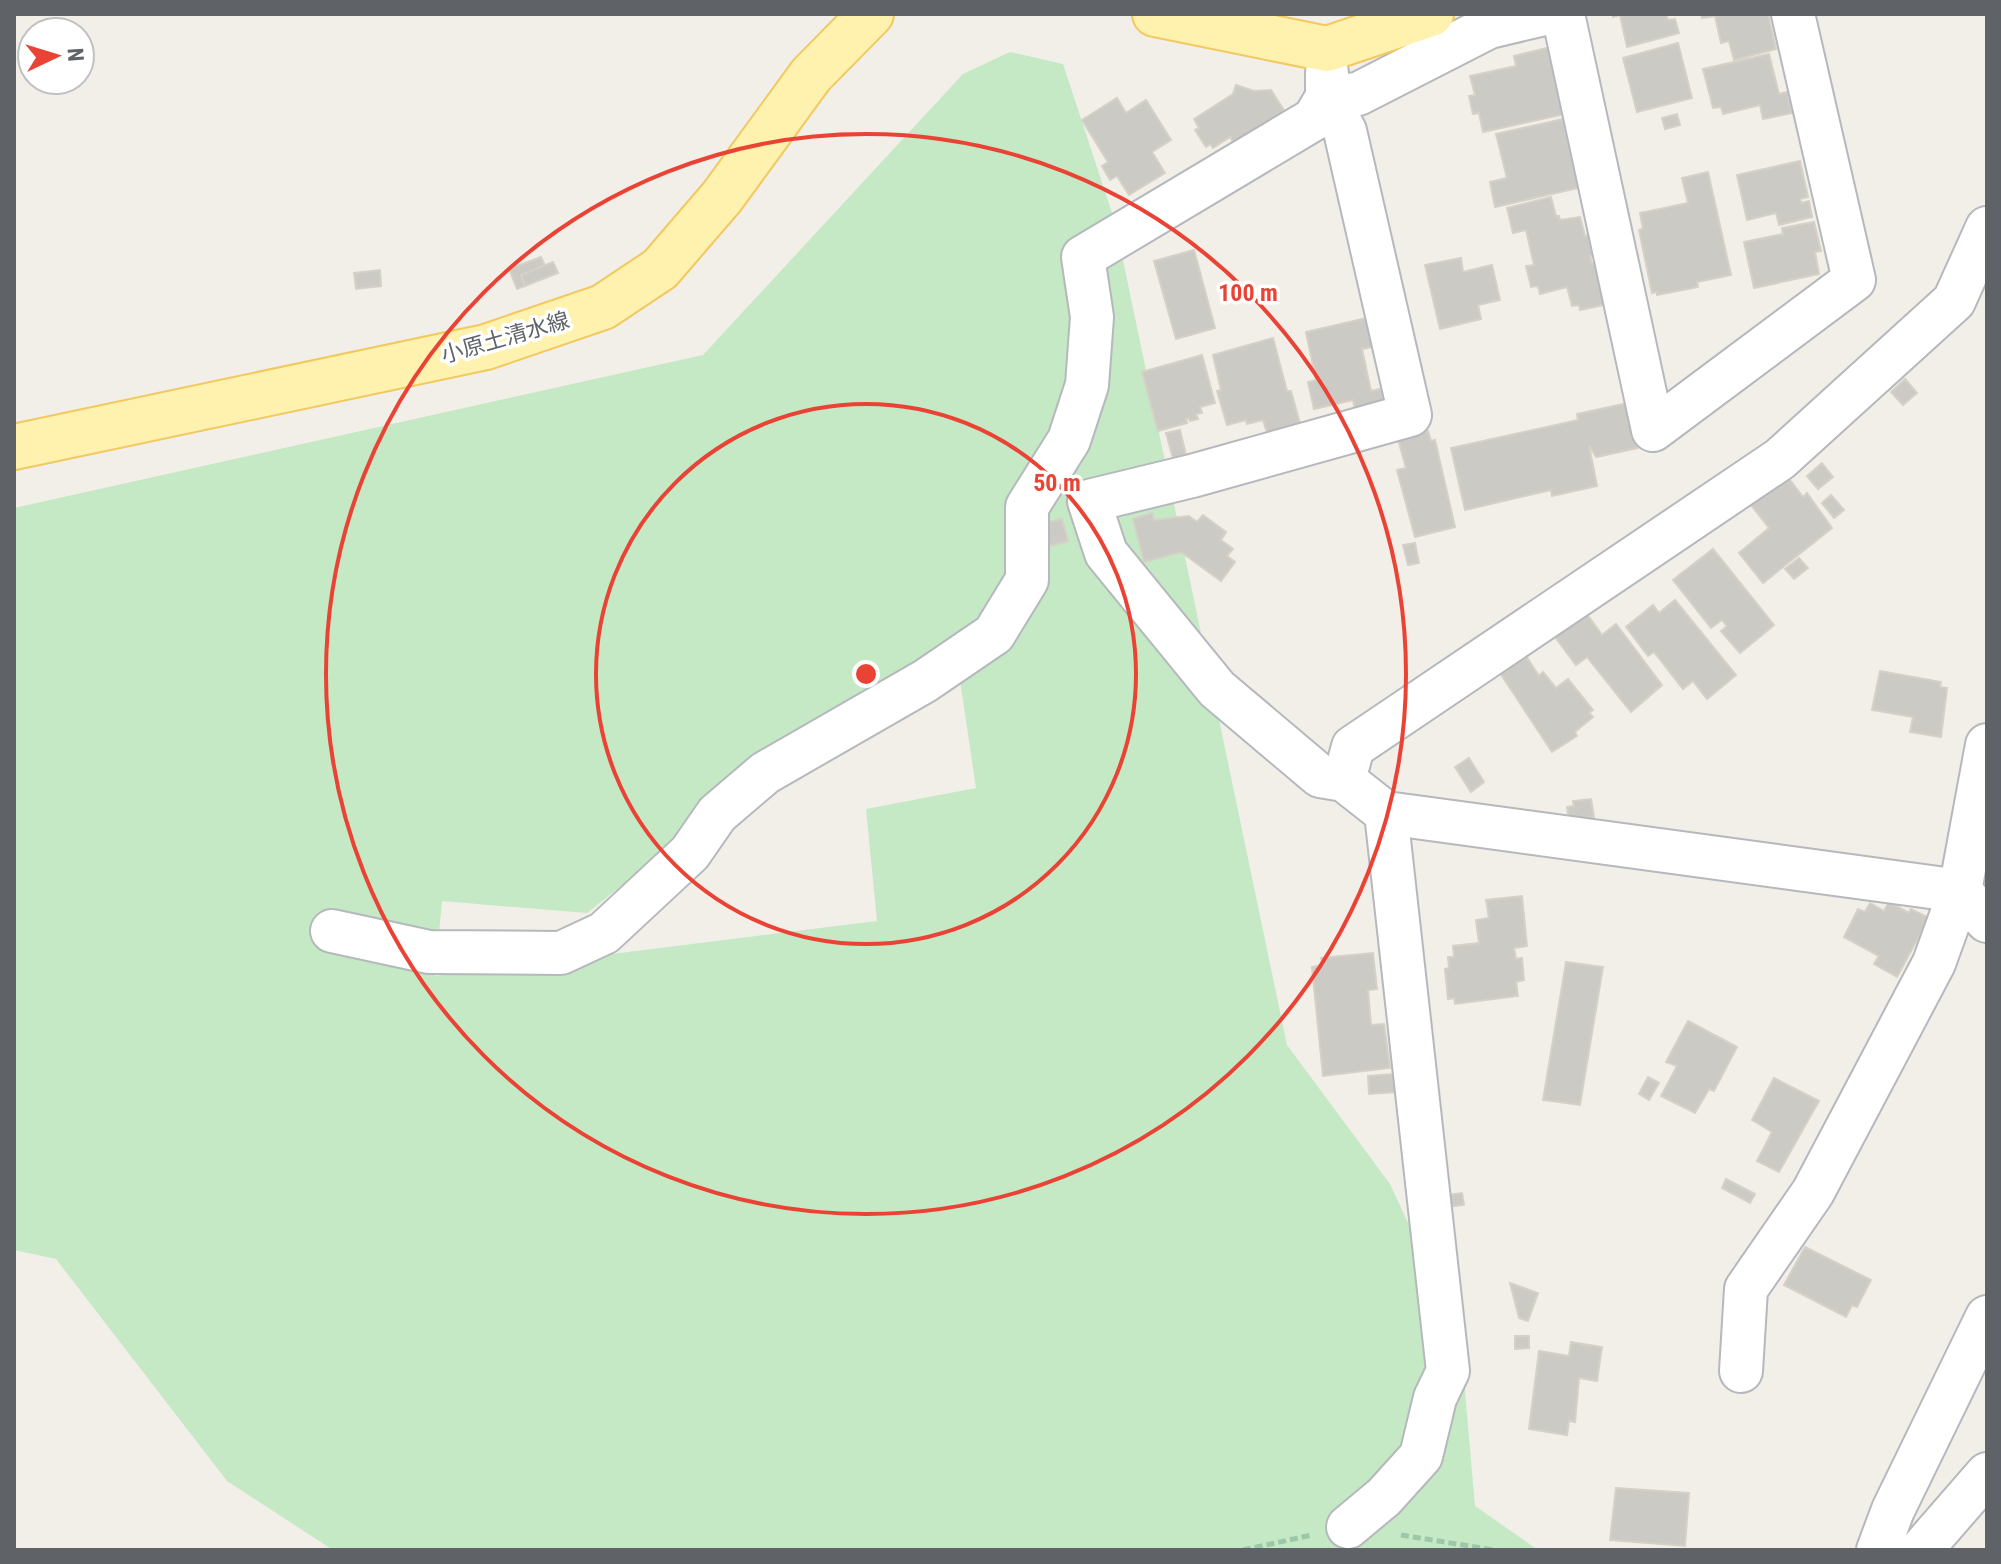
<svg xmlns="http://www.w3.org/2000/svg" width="2001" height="1564" viewBox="0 0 2001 1564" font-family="'Roboto Condensed','Noto Sans JP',sans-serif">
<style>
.green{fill:#c5e8c5;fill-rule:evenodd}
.building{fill:#cccac5;stroke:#d6d1c6;stroke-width:2}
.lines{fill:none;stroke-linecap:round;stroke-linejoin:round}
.minor-casing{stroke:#b5b8bc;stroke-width:46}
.major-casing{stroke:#f2c960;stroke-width:48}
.path{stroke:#9cc7a9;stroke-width:5;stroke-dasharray:8 4;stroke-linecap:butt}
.minor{stroke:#fff;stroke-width:42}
.major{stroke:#fff2af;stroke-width:44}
.ring{fill:none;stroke:#ea4335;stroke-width:4}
.labels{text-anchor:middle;stroke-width:7;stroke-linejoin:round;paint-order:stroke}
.street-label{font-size:22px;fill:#5f6368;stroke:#fff}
.centre{fill:#ea4335;stroke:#fff;stroke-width:4}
.ring-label{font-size:24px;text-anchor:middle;font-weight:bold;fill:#ea4335;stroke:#fff;stroke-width:7;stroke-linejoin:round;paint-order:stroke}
</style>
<rect width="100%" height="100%" fill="#f1efe8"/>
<!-- green -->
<path class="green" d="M1010 52 1063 64 1115 222 1287 1045 1390 1184 1460 1335 1475 1506 1538 1550H333L227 1481 56 1259 14 1250V508L703 355 963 74ZM957 660 976 788 866 809 877 921 435 976 442 901 587 913 718 809Z"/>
<!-- building -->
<g class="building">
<polygon points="1613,14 1666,14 1668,20 1675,19 1679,33 1627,47 1620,15 1613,17"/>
<polygon points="1701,14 1768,14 1776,49 1734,60 1729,41 1721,43 1715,16 1702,18"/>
<polygon points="1678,43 1692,98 1637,112 1623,58"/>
<polygon points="1551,47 1565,114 1483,132 1479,113 1473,114 1469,96 1475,95 1470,76 1516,66 1514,56"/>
<polygon points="1769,54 1779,94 1787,92 1792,113 1763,119 1760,105 1723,114 1721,107 1713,108 1703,69"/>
<polygon points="1236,85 1254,91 1271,90 1289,118 1238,150 1230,137 1213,148 1210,144 1206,147 1195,130 1199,128 1194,119 1233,94"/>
<polygon points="1117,98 1126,113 1146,100 1171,140 1152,152 1165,173 1129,195 1117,176 1110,180 1102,166 1108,162 1082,120"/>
<polygon points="1677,114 1680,125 1665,129 1662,118"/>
<polygon points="1563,119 1578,188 1495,207 1490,182 1507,178 1496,134"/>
<polygon points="1800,161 1808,197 1800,199 1801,203 1809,201 1812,217 1779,225 1776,213 1747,220 1737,175"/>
<polygon points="1708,172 1731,275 1697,282 1698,287 1657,295 1657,292 1652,293 1639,230 1643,229 1640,213 1688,203 1682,178"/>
<polygon points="1551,197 1556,216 1559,216 1560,220 1580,217 1585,236 1588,235 1593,256 1590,256 1592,264 1596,263 1608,304 1580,310 1579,305 1572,306 1567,287 1540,294 1538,286 1531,287 1526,266 1534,265 1526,230 1513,233 1507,208"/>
<polygon points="1814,222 1821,251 1815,252 1819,274 1754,288 1744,242 1783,234 1782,228"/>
<polygon points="1194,250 1215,328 1176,339 1154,261"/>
<polygon points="541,257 545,266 521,275 525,286 517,289 509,269"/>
<polygon points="1461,258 1463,272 1492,265 1500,300 1478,305 1481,319 1440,329 1425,265"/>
<polygon points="553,262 558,273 525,286 521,275"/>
<polygon points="380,270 381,286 356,289 354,273"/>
<polygon points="1371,317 1377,346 1362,349 1371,391 1393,386 1385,406 1356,414 1353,400 1314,409 1308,382 1316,380 1306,332"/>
<polygon points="1273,338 1287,391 1291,391 1301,427 1268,436 1263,420 1247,424 1246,420 1227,425 1217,391 1221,390 1213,355"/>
<polygon points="1202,355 1215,403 1200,407 1202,413 1196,414 1198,419 1190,421 1189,418 1186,419 1187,423 1158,431 1142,372"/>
<polygon points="1905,379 1917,393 1903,405 1891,392"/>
<polygon points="1628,403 1638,448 1596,457 1589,445 1597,486 1552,496 1551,490 1465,510 1451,448 1578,420 1577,414"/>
<polygon points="1180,430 1187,459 1174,462 1166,433"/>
<polygon points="1428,431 1431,441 1435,440 1455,527 1415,537 1397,470 1406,468 1398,439"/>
<polygon points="1822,463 1833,477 1818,489 1807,476"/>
<polygon points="1787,476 1803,497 1807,493 1832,528 1763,583 1739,553 1769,528 1751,505"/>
<polygon points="1831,495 1844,510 1834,518 1822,503"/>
<polygon points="1152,513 1154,520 1189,516 1197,522 1203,515 1226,532 1221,540 1233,549 1227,556 1235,562 1221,581 1181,552 1144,562 1133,519"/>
<polygon points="1062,519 1068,541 1045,547 1040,524"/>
<polygon points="1415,543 1419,563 1408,565 1403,545"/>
<polygon points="1713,549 1774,625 1740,653 1721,631 1727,626 1722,620 1711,628 1673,580"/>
<polygon points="1799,558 1808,568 1794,579 1785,569"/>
<polygon points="1675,600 1736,675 1707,699 1693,681 1683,689 1654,652 1648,656 1626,627 1653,605 1659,613"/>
<polygon points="1586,613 1602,635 1616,624 1662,685 1631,712 1587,657 1576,665 1555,637"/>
<polygon points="1526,656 1539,676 1543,672 1556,688 1568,679 1593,710 1589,713 1593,717 1575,732 1577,736 1552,752 1500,673"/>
<polygon points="1880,671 1941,682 1940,687 1947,688 1941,737 1910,732 1913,717 1872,710"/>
<polygon points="1469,758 1484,782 1471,792 1455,767"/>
<polygon points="1591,799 1594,817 1569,820 1567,807 1574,806 1573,801"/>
<polygon points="1522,896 1527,946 1514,948 1516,959 1522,958 1524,980 1516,982 1518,996 1455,1004 1454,998 1448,999 1445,969 1449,968 1448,957 1454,957 1453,946 1479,943 1476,920 1489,918 1486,900"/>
<polygon points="1889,902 1909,913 1911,909 1929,918 1897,977 1874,964 1879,956 1844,937 1858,909 1865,912 1870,903 1884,911"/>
<polygon points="1373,953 1377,989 1368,990 1371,1025 1384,1024 1390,1068 1323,1076 1312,967 1323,965 1321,958"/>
<polygon points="1566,962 1603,967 1580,1105 1543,1100"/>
<polygon points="1688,1021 1737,1047 1714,1091 1709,1089 1695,1113 1661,1096 1677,1066 1666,1062"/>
<polygon points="1394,1074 1396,1092 1369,1094 1368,1076"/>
<polygon points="1648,1077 1659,1083 1649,1100 1639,1094"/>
<polygon points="1774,1078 1819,1101 1779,1172 1757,1161 1772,1132 1752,1120"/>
<polygon points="1726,1179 1755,1194 1750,1203 1722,1188"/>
<polygon points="1462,1193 1464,1205 1447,1207 1446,1195"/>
<polygon points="1805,1247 1871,1280 1857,1307 1852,1305 1846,1317 1784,1285"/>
<polygon points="1510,1283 1538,1293 1528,1321 1519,1318"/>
<polygon points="1515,1336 1529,1336 1529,1348 1515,1349"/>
<polygon points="1571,1342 1602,1347 1597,1381 1579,1378 1575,1422 1569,1421 1567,1435 1529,1429 1539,1351 1569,1356"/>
<polygon points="1616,1488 1689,1493 1685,1546 1610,1540"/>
</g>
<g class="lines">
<defs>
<g id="minor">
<polyline points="1563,14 1653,430 1854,280 1793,14"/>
<polyline points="1327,73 1327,97 1358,94 1489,27 1544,14"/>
<polyline points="1327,97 1345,131 1410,415 1192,476 1089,501 1106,553 1217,689 1320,776 1344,780 1386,813 1448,1371 1435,1398 1421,1456 1384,1497 1348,1527"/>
<polyline points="1344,780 1353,747 1780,459 1954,301 1987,228"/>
<polyline points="1386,813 1960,891 1987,921"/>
<polyline points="332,931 429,952 561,953 604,933 690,853 717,814 765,773 925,681 994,634 1027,580 1027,507 1069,440 1087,385 1092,317 1083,257 1314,119 1327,97"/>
<polyline points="1741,1371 1746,1289 1813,1192 1934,963 1960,891 1987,745"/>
<polyline points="1878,1550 1893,1510 1987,1317"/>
<polyline points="1921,1550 1987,1474"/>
</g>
<g id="major">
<polyline points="1155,14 1327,49 1431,14"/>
<polyline points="14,447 486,347 603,307 660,269 722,197 811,75 871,14"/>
</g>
</defs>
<!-- minor casing -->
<use href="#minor" class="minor-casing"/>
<!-- major casing -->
<use href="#major" class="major-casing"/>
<!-- path -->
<g class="path">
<polyline points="1401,1535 1494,1550"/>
<polyline points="1243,1550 1312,1535"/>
</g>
<!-- minor -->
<use href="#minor" class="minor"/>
<!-- major -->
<use href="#major" class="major"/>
</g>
<!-- distance rings -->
<g class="ring">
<circle cx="866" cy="674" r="270"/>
<circle cx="866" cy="674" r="540"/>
</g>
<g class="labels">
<!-- street labels -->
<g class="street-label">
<text transform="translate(505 337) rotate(-16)" y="8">小原土清水線</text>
</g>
</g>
<circle cx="866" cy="674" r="12" class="centre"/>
<g class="ring-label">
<text x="1248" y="301">100 m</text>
<text x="1057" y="491">50 m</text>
</g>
<!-- border -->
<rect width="2001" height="1564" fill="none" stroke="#5f6368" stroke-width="32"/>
<!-- north arrow -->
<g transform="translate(56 56) rotate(86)"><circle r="38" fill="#ffffff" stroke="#bfc1c3" stroke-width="2"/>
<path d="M0-6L14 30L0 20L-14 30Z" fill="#ea4335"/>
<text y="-12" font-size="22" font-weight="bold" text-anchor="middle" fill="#5f6368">N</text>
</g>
</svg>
